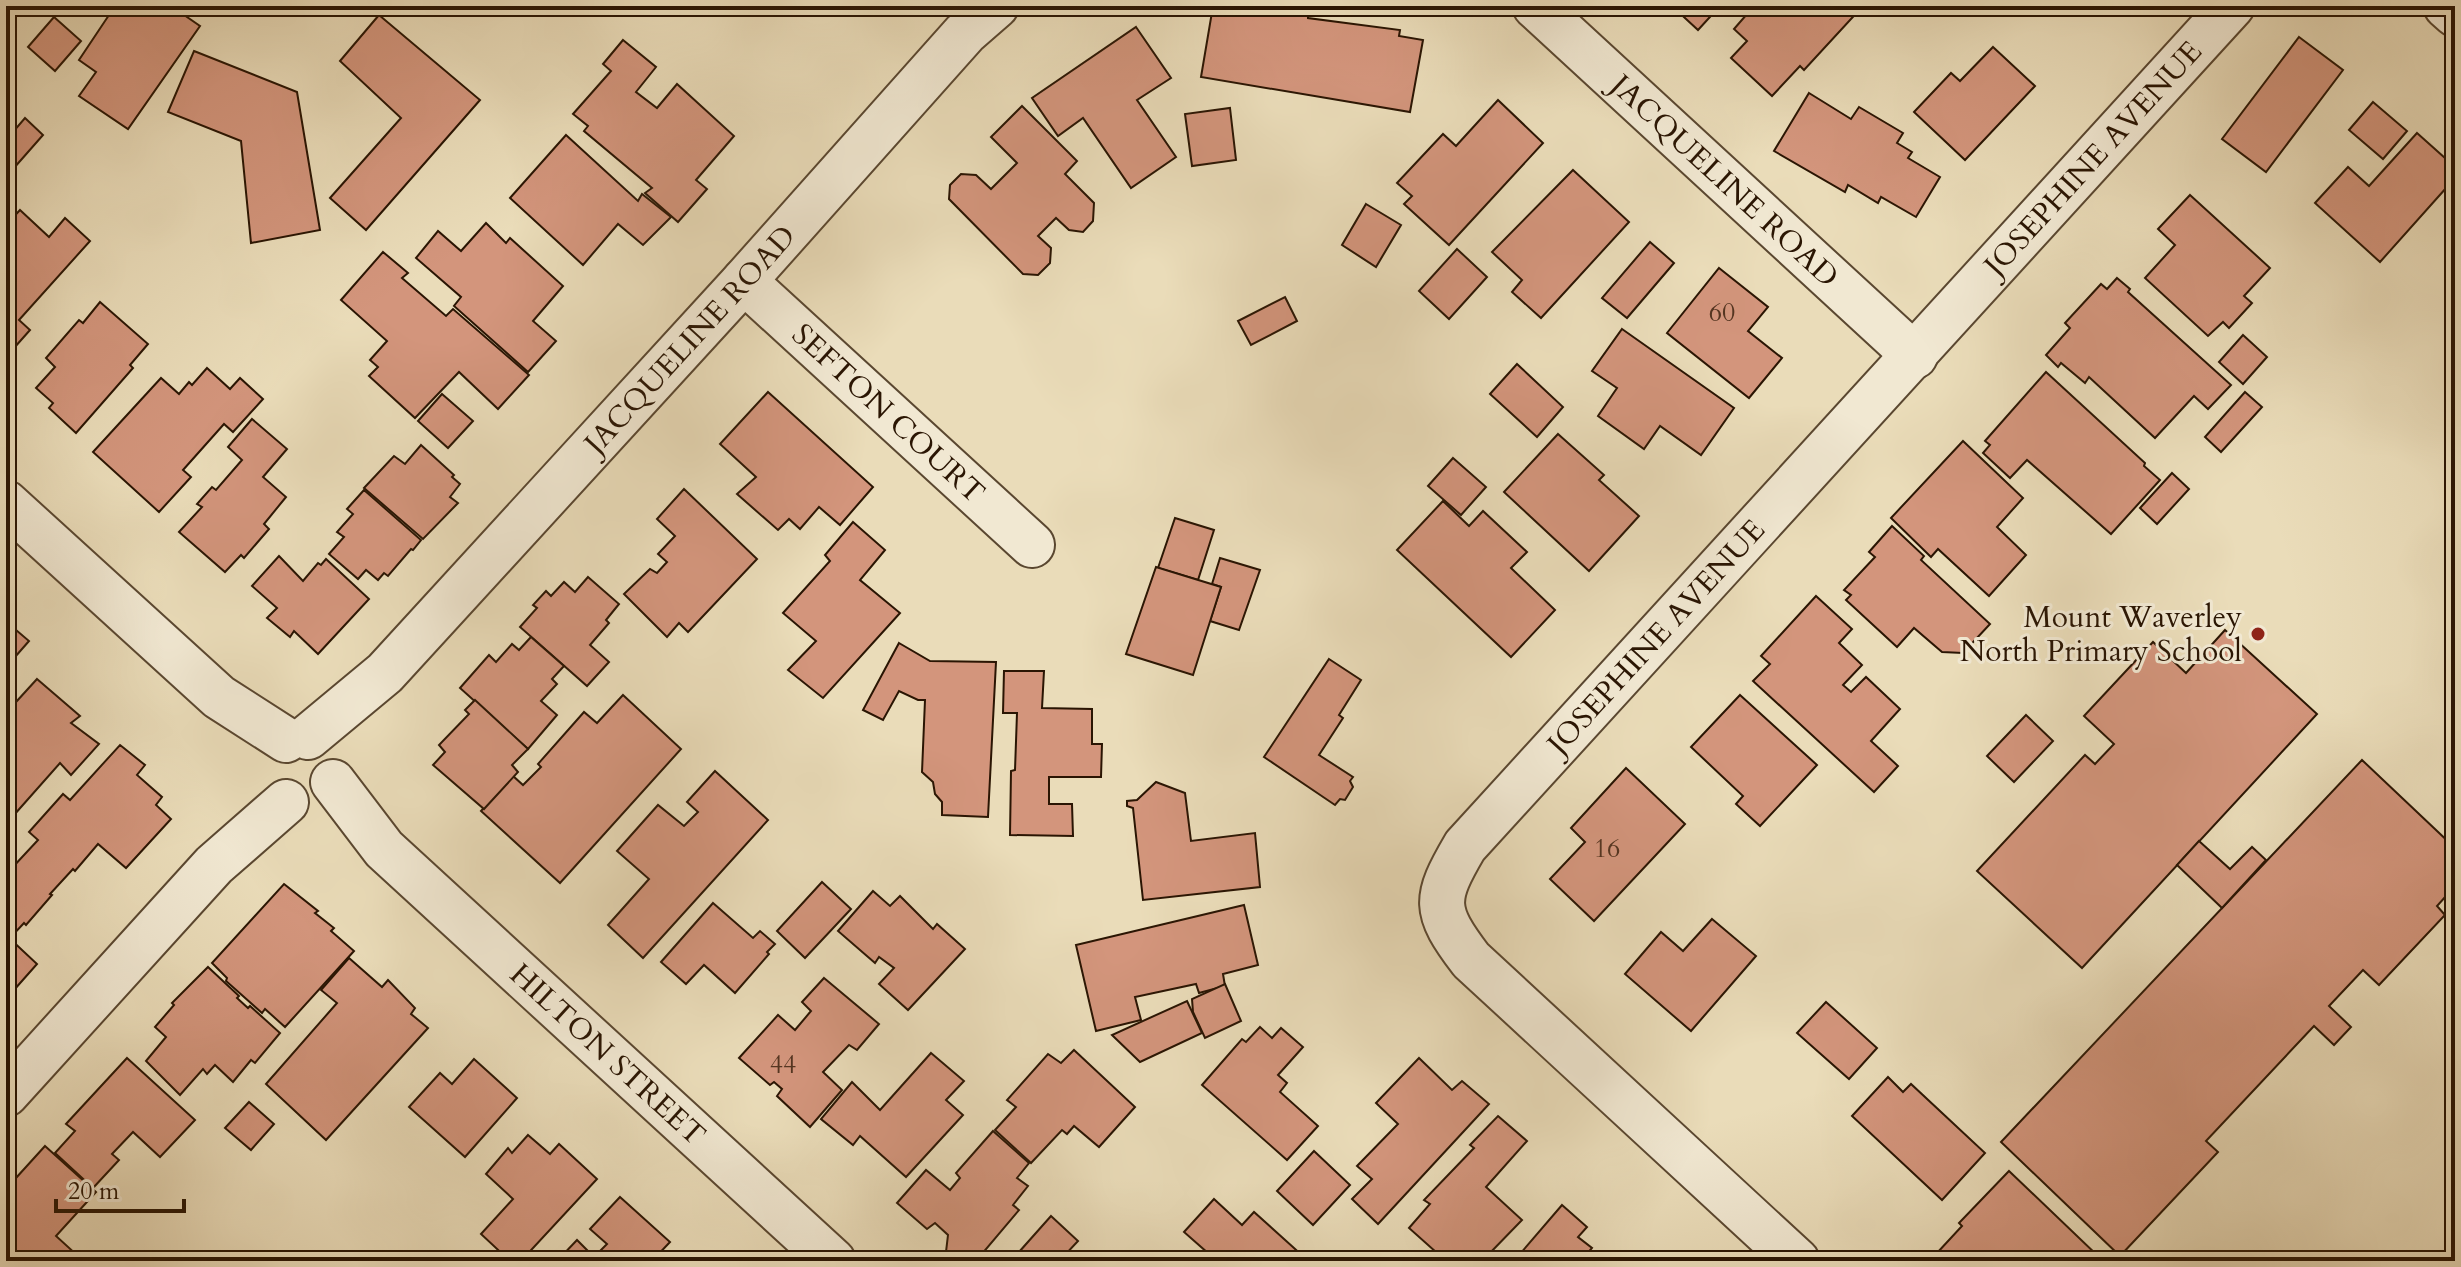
<svg xmlns="http://www.w3.org/2000/svg" width="2461" height="1267" viewBox="0 0 2461 1267" font-family="Cardo,serif">
<style>
.building{fill:#d3957c;stroke:#2a1503;stroke-width:2}
.lines{fill:none;stroke-linecap:round;stroke-linejoin:round}
.minor-casing{stroke:#5a4730;stroke-width:48}
.minor{stroke:#f1e8d2;stroke-width:44}
.poi-dot{fill:#8f2418;stroke:#f1e8d2;stroke-width:3}
.labels{text-anchor:middle;stroke-width:6;stroke-linejoin:round;paint-order:stroke}
.number-label{font-size:26px;fill:#543521}
.street-label{font-size:30px;fill:#2a1503;stroke:#f1e8d2}
.poi-label{font-size:30px;fill:#2a1503;stroke:#f1e8d2;text-anchor:end}
</style>
<rect width="100%" height="100%" fill="#eadcb9"/>
<filter id="stains"><feTurbulence type="fractalNoise" baseFrequency=".0025" numOctaves="4"/><feColorMatrix values="0 0 0 0 .2 0 0 0 0 .09 0 0 0 0 .02 0 0 0 .5 -.17"/></filter>
<radialGradient id="worn" r=".72"><stop offset=".6" stop-color="#630" stop-opacity="0"/><stop offset="1" stop-color="#630" stop-opacity=".3"/></radialGradient>
<!-- building -->
<g class="building">
<polygon points="122,6 171,6 200,26 128,129 79,96 96,72 79,60 111,12 116,15"/>
<polygon points="1213,6 1264,13 1265,7 1308,15 1308,18 1400,30 1399,36 1423,40 1410,112 1201,77"/>
<polygon points="1672,6 1720,6 1698,30"/>
<polygon points="1754,6 1761,6 1771,15 1779,6 1863,6 1804,70 1800,66 1772,96 1731,58 1747,41 1734,29"/>
<polygon points="379,15 480,100 366,230 330,198 401,118 340,61"/>
<polygon points="54,17 81,41 55,71 28,47"/>
<polygon points="1136,27 1171,78 1137,100 1176,157 1131,188 1083,118 1058,136 1032,98"/>
<polygon points="2299,37 2343,70 2266,172 2222,139"/>
<polygon points="623,40 656,67 636,92 657,108 677,84 734,136 696,180 707,189 678,222 645,193 652,188 584,131 588,126 573,114 611,71 603,64"/>
<polygon points="1993,47 2035,86 1965,160 1914,112 1951,73 1960,81"/>
<polygon points="194,51 297,92 320,230 251,243 241,141 168,112"/>
<polygon points="1809,93 1851,119 1859,107 1903,133 1897,143 1912,152 1908,158 1940,177 1916,217 1881,197 1878,203 1848,185 1845,192 1774,151"/>
<polygon points="1498,100 1543,143 1449,245 1404,204 1412,196 1397,183 1443,134 1456,146"/>
<polygon points="2373,102 2407,131 2383,159 2349,130"/>
<polygon points="1022,106 1077,161 1065,174 1094,203 1093,221 1083,232 1069,230 1056,218 1038,236 1051,248 1050,263 1038,275 1023,274 949,199 950,185 961,174 976,175 991,189 1017,163 991,137"/>
<polygon points="1230,108 1236,160 1192,166 1185,114"/>
<polygon points="25,118 43,135 6,177 6,140"/>
<polygon points="2417,133 2455,167 2455,178 2380,262 2315,203 2348,167 2369,186"/>
<polygon points="566,135 638,201 642,194 671,217 643,245 618,224 583,265 510,198"/>
<polygon points="1573,170 1629,222 1541,318 1512,292 1522,280 1492,252"/>
<polygon points="2190,195 2270,268 2244,296 2252,303 2229,328 2223,322 2208,336 2145,278 2175,245 2158,229"/>
<polygon points="1366,204 1401,225 1376,267 1342,245"/>
<polygon points="20,210 49,237 65,218 90,241 19,320 30,330 6,357 6,225"/>
<polygon points="486,223 506,243 510,238 563,286 533,321 556,341 528,372 454,306 461,297 416,258 438,231 461,251"/>
<polygon points="1650,242 1674,263 1627,318 1602,298"/>
<polygon points="1457,249 1487,277 1449,319 1419,291"/>
<polygon points="383,252 408,273 402,278 446,316 453,309 529,375 498,409 459,372 415,418 369,376 378,367 370,360 387,341 341,300"/>
<polygon points="1719,268 1768,307 1748,331 1782,358 1749,398 1667,333"/>
<polygon points="2117,278 2130,289 2128,292 2231,385 2208,409 2194,396 2155,438 2089,377 2085,383 2061,363 2058,367 2046,355 2070,328 2065,323 2101,284 2107,289"/>
<polygon points="1285,297 1297,321 1251,345 1238,321"/>
<polygon points="100,302 148,344 130,365 133,368 76,433 49,408 53,403 36,388 55,367 46,358 79,320 83,323"/>
<polygon points="1622,329 1734,408 1701,455 1660,426 1644,449 1598,416 1617,388 1592,371"/>
<polygon points="2243,335 2267,357 2243,384 2219,362"/>
<polygon points="1517,364 1563,407 1537,437 1490,394"/>
<polygon points="207,368 230,389 240,378 263,399 233,432 224,424 183,470 191,477 159,512 93,452 161,378 179,394 189,382 192,385"/>
<polygon points="2046,372 2145,463 2144,466 2160,480 2111,534 2027,460 2010,478 1983,453 1990,445 1985,441"/>
<polygon points="768,392 873,487 840,525 819,507 800,529 789,519 778,530 737,494 756,477 720,444"/>
<polygon points="2245,392 2262,407 2221,452 2205,437"/>
<polygon points="442,394 473,421 448,448 418,421"/>
<polygon points="252,419 287,449 263,477 286,497 264,524 269,529 244,558 241,555 225,572 179,532 202,507 197,504 212,487 216,490 242,460 228,447"/>
<polygon points="1558,434 1604,475 1599,480 1639,516 1589,571 1504,492"/>
<polygon points="1963,441 2023,498 1997,527 2026,555 1989,596 1938,549 1931,557 1891,518"/>
<polygon points="421,445 454,475 452,477 460,484 450,497 458,503 423,539 364,488 394,456 405,464"/>
<polygon points="1453,458 1486,487 1461,515 1428,486"/>
<polygon points="2172,473 2189,489 2157,524 2140,508"/>
<polygon points="684,489 757,559 688,632 679,623 667,637 624,594 650,569 657,573 667,562 658,554 675,536 657,519"/>
<polygon points="364,490 421,540 413,550 411,549 388,576 384,573 378,580 366,570 358,579 329,554 344,537 337,532 353,514 347,509"/>
<polygon points="1443,501 1469,526 1483,511 1527,552 1511,568 1555,610 1511,657 1397,550"/>
<polygon points="1175,518 1214,530 1198,580 1158,568"/>
<polygon points="853,522 885,550 860,580 900,613 823,698 788,670 816,641 783,613 830,561 825,555"/>
<polygon points="1892,526 1924,556 1921,560 1990,624 1963,653 1942,652 1914,628 1897,647 1846,600 1851,595 1844,590 1875,557 1869,552"/>
<polygon points="279,556 303,581 318,563 321,565 326,559 369,599 318,654 294,631 290,637 267,618 277,608 252,586"/>
<polygon points="1220,558 1260,570 1239,630 1210,621 1221,587 1212,584"/>
<polygon points="1156,567 1221,587 1193,675 1126,654"/>
<polygon points="588,577 619,604 606,620 609,623 590,645 609,662 587,686 520,627 537,608 533,605 546,591 551,596 564,582 575,592"/>
<polygon points="1816,596 1852,629 1839,643 1862,665 1843,685 1851,692 1866,677 1900,709 1871,741 1898,766 1874,792 1753,681 1770,664 1761,656"/>
<polygon points="9,624 29,641 15,657 6,649 6,627"/>
<polygon points="2225,630 2317,714 2082,968 1977,871 2085,755 2095,764 2114,744 2084,716 2153,642 2186,673"/>
<polygon points="531,637 564,666 552,679 557,684 541,701 557,715 528,749 460,688 489,655 496,662 512,644 519,650"/>
<polygon points="899,643 930,661 996,662 988,817 942,815 942,802 935,794 933,782 922,772 925,700 918,700 899,691 883,720 863,710"/>
<polygon points="1329,659 1361,680 1339,715 1343,718 1319,755 1353,777 1350,781 1353,787 1345,800 1340,799 1335,805 1264,757"/>
<polygon points="1004,671 1044,671 1042,708 1092,709 1092,744 1102,744 1101,777 1049,777 1049,804 1072,804 1073,836 1010,835 1011,771 1015,770 1017,713 1003,713"/>
<polygon points="37,679 80,716 71,723 99,744 71,775 60,763 6,824 6,713"/>
<polygon points="623,695 681,749 560,883 481,811 513,776 523,785 541,767 538,764 584,712 597,723"/>
<polygon points="1740,695 1817,765 1760,826 1736,804 1743,796 1691,747"/>
<polygon points="475,700 528,749 512,765 518,772 484,809 433,765 445,752 439,745 469,714 465,710"/>
<polygon points="2026,715 2053,741 2014,782 1987,756"/>
<polygon points="120,745 145,765 137,775 162,797 156,805 171,819 126,868 98,844 75,871 73,869 50,894 52,895 26,925 24,923 11,937 6,933 6,864 11,869 38,840 29,832 63,794 70,800"/>
<polygon points="2362,760 2455,848 2455,886 2437,906 2445,915 2379,985 2363,970 2329,1006 2351,1027 2334,1045 2314,1026 2206,1141 2218,1152 2120,1256 2001,1142"/>
<polygon points="1626,768 1685,824 1594,921 1550,879 1585,842 1571,828"/>
<polygon points="715,771 768,820 643,958 608,925 649,879 617,851 658,805 684,826 698,812 687,802"/>
<polygon points="1156,782 1185,793 1191,841 1255,833 1260,887 1143,900 1133,808 1127,806 1127,801 1137,800"/>
<polygon points="2199,841 2230,869 2252,847 2266,860 2222,908 2177,865"/>
<polygon points="822,882 851,909 805,958 777,931"/>
<polygon points="284,884 318,911 315,913 334,928 331,931 354,951 285,1027 265,1009 262,1013 226,981 227,978 212,963"/>
<polygon points="873,891 890,906 900,896 933,929 937,924 965,949 908,1010 879,984 894,968 879,957 875,963 838,931"/>
<polygon points="713,903 753,938 760,931 775,944 767,952 769,954 735,993 704,965 686,984 661,962"/>
<polygon points="1244,905 1258,965 1223,974 1225,986 1199,993 1196,984 1135,997 1141,1020 1096,1031 1076,945"/>
<polygon points="1712,919 1756,956 1691,1031 1625,974 1661,932 1683,951"/>
<polygon points="6,935 37,964 6,999"/>
<polygon points="349,958 382,987 388,980 415,1008 411,1014 428,1028 326,1140 266,1084 337,1003 321,990"/>
<polygon points="208,967 239,996 237,998 248,1008 250,1006 280,1033 255,1063 251,1060 233,1082 215,1065 207,1074 203,1069 180,1095 146,1061 166,1037 155,1027 174,1005 172,1003"/>
<polygon points="824,978 879,1024 857,1050 849,1045 823,1072 842,1090 810,1127 777,1096 782,1089 774,1082 770,1085 739,1058 778,1015 795,1030 811,1011 802,1002"/>
<polygon points="1225,984 1241,1021 1205,1038 1193,1012 1192,999"/>
<polygon points="1187,1001 1202,1033 1140,1062 1112,1035"/>
<polygon points="1826,1002 1877,1048 1849,1079 1797,1033"/>
<polygon points="1260,1027 1272,1038 1281,1028 1303,1047 1278,1075 1287,1083 1280,1092 1318,1126 1287,1160 1202,1085 1242,1039 1246,1042"/>
<polygon points="1074,1050 1135,1107 1099,1147 1074,1126 1067,1134 1062,1130 1031,1163 995,1130 1016,1107 1007,1100 1048,1054 1061,1063"/>
<polygon points="931,1053 964,1081 946,1100 963,1115 906,1177 860,1136 853,1145 821,1119 852,1082 880,1110"/>
<polygon points="127,1058 195,1120 160,1157 133,1132 112,1154 119,1160 93,1188 55,1153 75,1131 66,1124"/>
<polygon points="1419,1058 1452,1090 1462,1081 1489,1104 1378,1224 1352,1199 1372,1179 1357,1166 1398,1124 1376,1103"/>
<polygon points="474,1059 517,1098 465,1157 409,1107 440,1073 452,1084"/>
<polygon points="1888,1077 1903,1092 1911,1084 1985,1153 1942,1200 1852,1116"/>
<polygon points="249,1102 274,1124 251,1150 225,1128"/>
<polygon points="1498,1116 1527,1141 1486,1187 1522,1220 1487,1256 1484,1253 1477,1261 1446,1261 1409,1228 1430,1204 1424,1200 1474,1148 1470,1145"/>
<polygon points="993,1131 1029,1163 1017,1178 1028,1186 1013,1205 1019,1210 976,1261 955,1261 946,1252 948,1235 935,1223 927,1229 897,1203 926,1170 950,1190 960,1178 956,1173"/>
<polygon points="528,1135 550,1154 559,1144 597,1179 521,1261 510,1261 481,1234 513,1199 486,1174 508,1148 512,1153"/>
<polygon points="45,1146 96,1192 56,1236 78,1256 74,1261 20,1261 6,1248 6,1189"/>
<polygon points="1314,1151 1350,1185 1313,1225 1277,1191"/>
<polygon points="2009,1171 2099,1257 2095,1261 1946,1261 1937,1253 1962,1226 1959,1223"/>
<polygon points="620,1197 670,1242 652,1261 557,1261 577,1240 594,1257 607,1244 590,1229"/>
<polygon points="1214,1199 1242,1225 1254,1212 1304,1257 1300,1261 1204,1261 1209,1254 1184,1232"/>
<polygon points="1562,1205 1587,1227 1578,1237 1592,1248 1581,1261 1514,1261"/>
<polygon points="1051,1216 1078,1241 1062,1258 1066,1261 1011,1261"/>
</g>
<g class="lines">
<defs>
<g id="minor">
<path id="s1" d="M1535 6 1915 356"/>
<polyline points="2446,6 2455,14"/>
<path id="s2" d="M744 281 1032 545"/>
<polyline points="6,503 219,697 286,740"/>
<path id="s3" d="M308 737 385 673 744 281 965 33 996 6"/>
<path id="s4" d="M333 782 384 849 833 1261"/>
<polyline points="6,1094 214,865 286,802"/>
<path id="s5" d="M1797 1261 1471 960C1433 910 1434 899 1465 846L2232 6"/>
</g>
</defs>
<!-- minor casing -->
<use href="#minor" class="minor-casing"/>
<!-- minor -->
<use href="#minor" class="minor"/>
</g>
<!-- markers -->
<circle class="poi-dot" cx="2258" cy="634" r="8"/>
<g class="labels">
<!-- number labels -->
<g class="number-label">
<text x="1722" y="321">60</text>
<text x="1607" y="857">16</text>
<text x="783" y="1073">44</text>
</g>
<!-- street labels -->
<g class="street-label">
<text dy="10" stroke="none"><textPath href="#s5" startOffset="1502">JOSEPHINE AVENUE</textPath></text>
<text dy="10" stroke="none"><textPath href="#s1" startOffset="258">JACQUELINE ROAD</textPath></text>
<text dy="10" stroke="none"><textPath href="#s3" startOffset="552">JACQUELINE ROAD</textPath></text>
<text dy="10" stroke="none"><textPath href="#s2" startOffset="196">SEFTON COURT</textPath></text>
<text dy="10" stroke="none"><textPath href="#s5" startOffset="854">JOSEPHINE AVENUE</textPath></text>
<text dy="10" stroke="none"><textPath href="#s4" startOffset="388">HILTON STREET</textPath></text>
</g>
<!-- poi labels -->
<g class="poi-label">
<text x="2242" y="627">Mount Waverley<tspan x="2242" dy="34">North Primary School</tspan></text>
</g>
</g>
<!-- margin -->
<rect width="2461" height="1267" fill="none" stroke="#eadcb9" stroke-width="32"/>
<rect x="8" y="8" width="2445" height="1251" fill="none" stroke="#2a1503" stroke-width="4"/>
<rect x="16" y="16" width="2429" height="1235" fill="none" stroke="#2a1503" stroke-width="2"/>
<!-- scale -->
<path d="M56 1199v12h128v-12" fill="none" stroke="#2a1503" stroke-width="4"/>
<text x="68" y="1199" font-size="24" fill="#2a1503" stroke="#f1e8d2" stroke-width="6" paint-order="stroke">20 m</text>
<rect width="100%" height="100%" filter="url(#stains)"/>
<rect width="100%" height="100%" fill="url(#worn)"/>
</svg>
